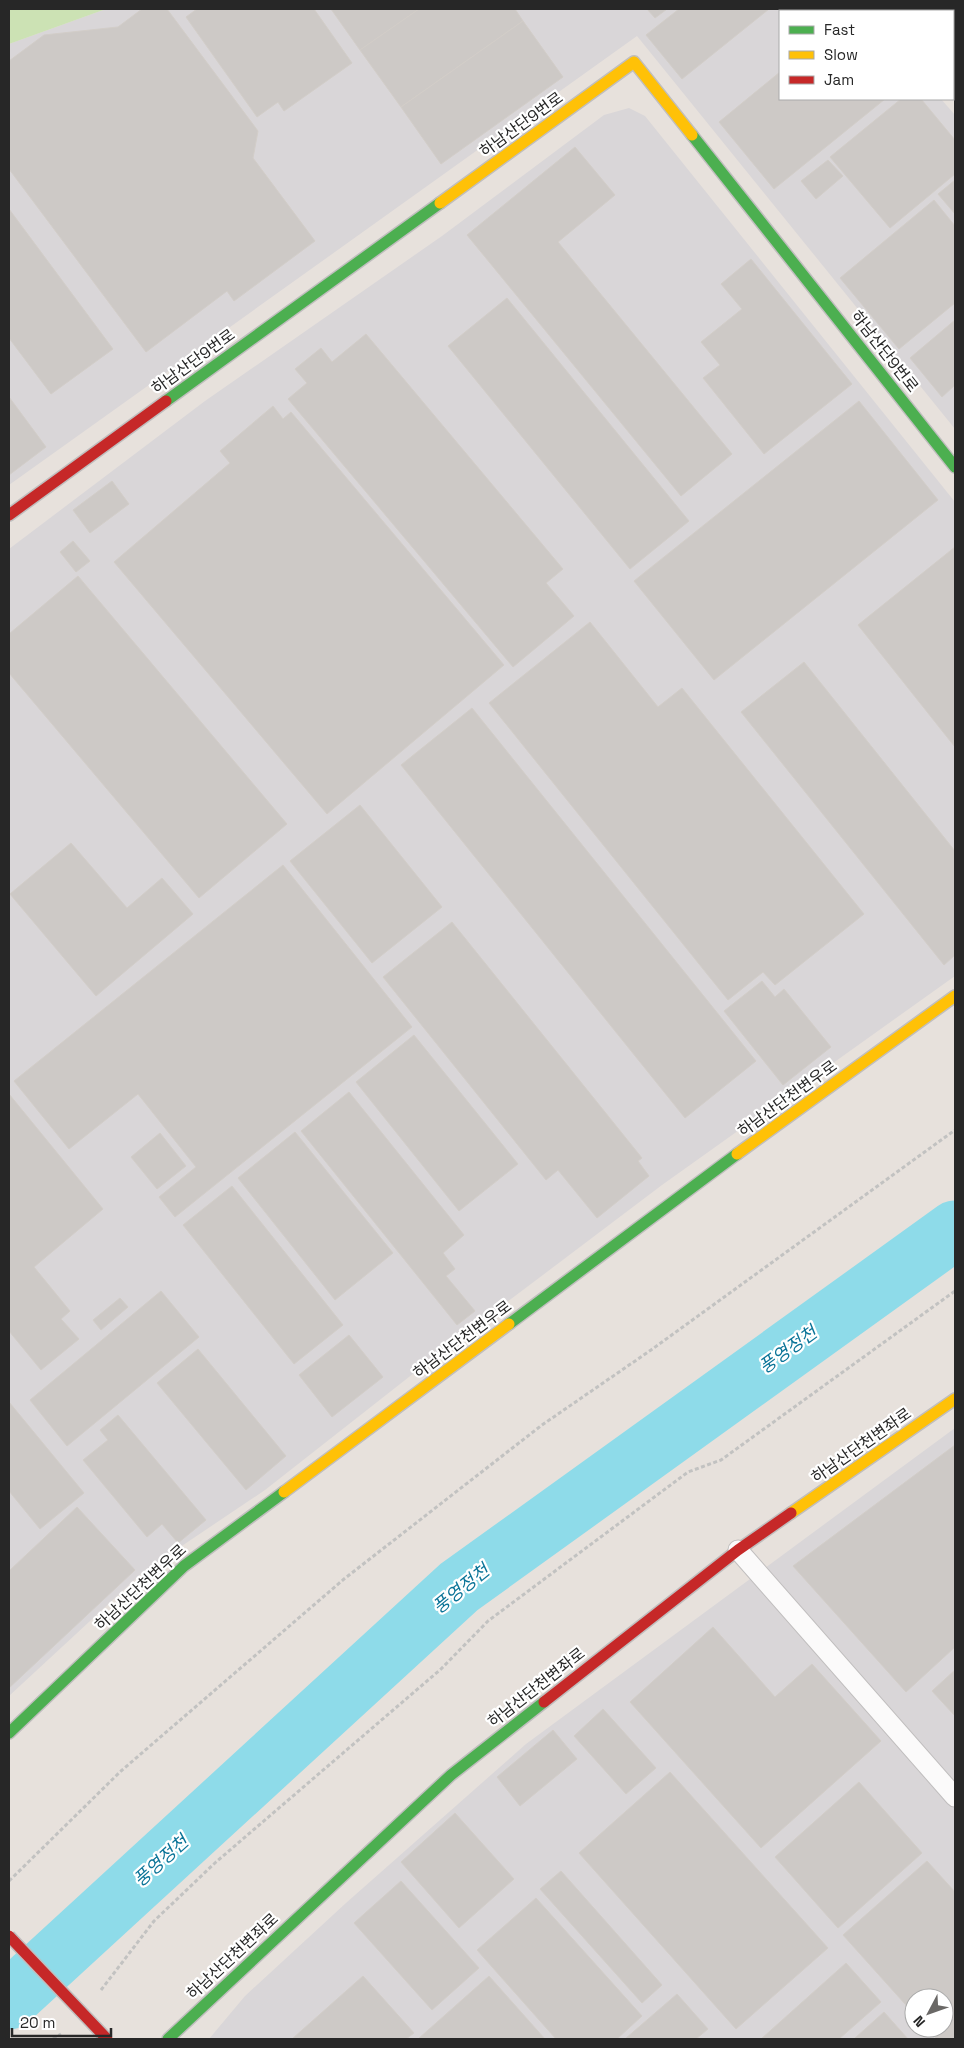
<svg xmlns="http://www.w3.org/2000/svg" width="964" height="2048" viewBox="0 0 964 2048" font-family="'Space Grotesk','Noto Sans KR',sans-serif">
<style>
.industrial{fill:#d9d6d8;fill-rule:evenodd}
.green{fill:#cce2b4}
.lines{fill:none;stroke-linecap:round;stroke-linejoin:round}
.river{stroke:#8edbe9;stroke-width:59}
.building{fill:#cdc9c6;stroke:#d2cdc8}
.lane-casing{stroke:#c0bebe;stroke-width:21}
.fast-casing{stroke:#c0bebe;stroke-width:14}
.slow-casing{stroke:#c0bebe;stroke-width:14}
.jam-casing{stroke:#c0bebe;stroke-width:14}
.path{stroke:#c2c2c1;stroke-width:3;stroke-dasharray:4 2.5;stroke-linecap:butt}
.lane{stroke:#fbfafa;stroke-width:19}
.fast{stroke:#4caf50;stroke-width:11}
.slow{stroke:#ffc107;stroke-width:11}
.jam{stroke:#c62828;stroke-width:11}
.jam-bridge-casing{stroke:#c0bebe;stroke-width:14;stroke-linecap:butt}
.jam-bridge{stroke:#c62828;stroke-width:11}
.labels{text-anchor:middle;stroke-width:4.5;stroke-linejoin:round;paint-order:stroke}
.street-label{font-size:16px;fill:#272727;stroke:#fff}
.water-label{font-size:18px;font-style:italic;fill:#0b7498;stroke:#fff}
</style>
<rect width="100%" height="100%" fill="#e7e1dc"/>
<!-- industrial -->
<g class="industrial">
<polygon points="106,9 865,9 867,11 780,11 780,99 941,99 955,115 955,429 637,36 9,485 9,44"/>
<polygon points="629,108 645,116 955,502 955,976 662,1185 437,1355 265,1490 143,1572 9,1696 9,549 205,401 442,236 604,115"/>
<path d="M955 1428V2039H209L245 1996 346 1903 526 1744ZM914 1998H944V2028H914Z"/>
</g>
<!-- green -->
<polygon class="green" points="9,9 106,9 9,44"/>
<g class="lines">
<!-- river -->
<polyline class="river" points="9,2000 459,1587 955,1230"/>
</g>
<!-- building -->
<g class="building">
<polygon points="142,9 167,9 258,131 253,158 315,241 234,301 227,291 146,352 9,169 9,61 44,35 118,27"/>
<polygon points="197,9 314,9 352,63 284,111 278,102 257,117 186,17"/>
<polygon points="331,9 419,9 360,50"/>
<polygon points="419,9 515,9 523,21 401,107 360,50"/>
<polygon points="647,9 667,9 655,18"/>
<polygon points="679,9 769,9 682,79 646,35"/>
<polygon points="814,9 840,9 837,11 816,11"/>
<polygon points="946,9 955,9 955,19 953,11"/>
<polygon points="523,21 563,77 441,164 401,107"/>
<polygon points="780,72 780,99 885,99 774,189 719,122"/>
<polygon points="901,99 921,99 955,140 955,174 890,228 830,157"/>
<polygon points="575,147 615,195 558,242 732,454 681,496 467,235"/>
<polygon points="828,160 843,176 816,199 801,181"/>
<polygon points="955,180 955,214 938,194"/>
<polygon points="934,200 955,226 955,303 899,349 840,278"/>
<polygon points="9,209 113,349 51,394 9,338"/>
<polygon points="751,259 852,384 764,454 703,378 720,365 701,342 742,309 721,284"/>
<polygon points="507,298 689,521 630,569 448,346"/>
<polygon points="955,320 955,385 942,397 910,358"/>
<polygon points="366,334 563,569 546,583 574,616 513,667 288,399 307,383 295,369 321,348 332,362"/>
<polygon points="9,397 46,447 9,475"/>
<polygon points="859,401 938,500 714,680 634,581"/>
<polygon points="273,406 283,419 291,412 504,665 327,814 114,562 230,463 220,451"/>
<polygon points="112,481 129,504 90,533 73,510"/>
<polygon points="73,541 90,561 76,572 60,552"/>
<polygon points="955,547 955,747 858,625"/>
<polygon points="78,576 287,824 199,898 9,673 9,634"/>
<polygon points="590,622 658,707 682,688 864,914 775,985 763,972 728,1000 489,703"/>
<polygon points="804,662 955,851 955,955 944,965 741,712"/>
<polygon points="472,708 756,1061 685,1118 401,765"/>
<polygon points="360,805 442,907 372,963 290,861"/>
<polygon points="71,843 127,908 162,878 193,914 96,996 10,894"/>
<polygon points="283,865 412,1027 175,1217 159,1197 196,1167 138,1094 69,1149 14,1081"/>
<polygon points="452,922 642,1158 638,1161 649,1176 597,1218 558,1170 546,1180 383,977"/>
<polygon points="762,981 775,997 784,989 831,1047 783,1085 724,1011"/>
<polygon points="414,1035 518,1164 459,1211 356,1082"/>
<polygon points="349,1092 464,1235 443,1253 455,1269 446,1276 475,1311 457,1325 301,1131"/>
<polygon points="9,1094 103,1209 34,1267 70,1311 61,1319 79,1339 41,1370 9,1331"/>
<polygon points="295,1132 393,1253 335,1300 238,1178"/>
<polygon points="160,1133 186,1166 157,1189 131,1157"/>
<polygon points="232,1186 343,1325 294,1364 183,1225"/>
<polygon points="161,1291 199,1337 67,1446 30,1400"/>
<polygon points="120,1298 128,1307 101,1330 93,1320"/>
<polygon points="349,1335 383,1377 332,1417 299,1375"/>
<polygon points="198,1349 286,1456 246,1490 157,1383"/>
<polygon points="9,1402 84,1493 40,1529 9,1491"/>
<polygon points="118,1415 206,1520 178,1543 162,1524 147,1537 83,1460 108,1440 100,1430"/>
<polygon points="955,1445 955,1647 906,1692 793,1566"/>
<polygon points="77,1507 135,1570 9,1688 9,1571"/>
<polygon points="713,1627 775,1697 812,1664 881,1741 761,1848 630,1702"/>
<polygon points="955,1670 955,1716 932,1691"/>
<polygon points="603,1709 656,1768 626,1794 574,1736"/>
<polygon points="553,1730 577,1759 520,1806 497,1777"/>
<polygon points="670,1772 828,1948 736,2029 579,1853"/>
<polygon points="859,1782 922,1853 838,1928 775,1857"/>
<polygon points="455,1813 514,1879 459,1928 401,1862"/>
<polygon points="927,1861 955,1892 955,2039 937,2039 927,2028 944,2028 944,1998 914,1998 914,2014 843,1935"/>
<polygon points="561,1871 662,1985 642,2003 540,1889"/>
<polygon points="401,1881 479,1968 432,2010 354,1923"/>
<polygon points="536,1898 642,2016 617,2039 556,2039 477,1950"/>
<polygon points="846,1963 881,2002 839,2039 761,2039"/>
<polygon points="363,1976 414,2033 406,2039 292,2039"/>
<polygon points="489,1976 545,2039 418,2039"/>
<polygon points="677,1994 708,2029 696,2039 625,2039"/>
<polygon points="884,2012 908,2039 856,2039 855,2038"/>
</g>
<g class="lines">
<defs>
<polyline id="lane" points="738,1550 955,1797"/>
<g id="fast">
<polyline points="692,135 955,467"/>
<polyline points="166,401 440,203"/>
<polyline points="509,1324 737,1154"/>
<polyline points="9,1733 184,1566 284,1492"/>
<polyline points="168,2039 451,1775 544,1702"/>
</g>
<g id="slow">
<polyline points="440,203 634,62 692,135"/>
<polyline points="737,1154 955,996"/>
<polyline points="284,1492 509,1324"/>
<polyline points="791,1513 955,1399"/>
</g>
<g id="jam">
<polyline points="9,515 166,401"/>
<polyline points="544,1702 738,1550 791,1513"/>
</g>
</defs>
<!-- lane casing -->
<use href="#lane" class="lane-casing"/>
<!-- fast casing -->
<use href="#fast" class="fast-casing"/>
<!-- slow casing -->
<use href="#slow" class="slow-casing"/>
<!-- jam casing -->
<use href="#jam" class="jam-casing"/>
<!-- path -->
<g class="path">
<polyline points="9,1881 121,1771 344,1579 542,1425 651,1350 955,1130"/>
<polyline points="101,1990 154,1921 216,1862 441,1669 488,1621 688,1472 721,1460 955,1291"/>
<polyline points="53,2039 61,2034"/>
</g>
<!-- lane -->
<use href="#lane" class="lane"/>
<!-- fast -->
<use href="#fast" class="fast"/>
<!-- slow -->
<use href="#slow" class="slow"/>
<!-- jam -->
<use href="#jam" class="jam"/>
<defs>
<polyline id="jam-bridge" points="9,1936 107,2039"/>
</defs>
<!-- jam-bridge casing -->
<use href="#jam-bridge" class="jam-bridge-casing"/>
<!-- jam-bridge -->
<use href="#jam-bridge" class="jam-bridge"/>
</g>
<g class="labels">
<!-- street labels -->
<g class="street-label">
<text transform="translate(521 124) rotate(-36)" y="6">하남산단9번로</text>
<text transform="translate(885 351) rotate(52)" y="6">하남산단9번로</text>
<text transform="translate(193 361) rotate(-36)" y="6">하남산단9번로</text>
<text transform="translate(787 1098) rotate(-36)" y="6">하남산단천변우로</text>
<text transform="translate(462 1339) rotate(-37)" y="6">하남산단천변우로</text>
<text transform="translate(861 1445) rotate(-35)" y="6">하남산단천변좌로</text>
<text transform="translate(140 1587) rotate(-43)" y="6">하남산단천변우로</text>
<text transform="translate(536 1687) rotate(-38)" y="6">하남산단천변좌로</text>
<text transform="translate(232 1956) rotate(-43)" y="6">하남산단천변좌로</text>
</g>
<!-- water labels -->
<g class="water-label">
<text transform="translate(788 1350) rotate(-36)" y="6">풍영정천</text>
<text transform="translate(461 1589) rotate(-39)" y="6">풍영정천</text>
<text transform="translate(161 1861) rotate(-42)" y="6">풍영정천</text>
</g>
</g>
<!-- border -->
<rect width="964" height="2048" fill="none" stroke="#272727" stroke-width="20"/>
<!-- legend -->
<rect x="779" y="10" width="175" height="90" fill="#ffffff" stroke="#a9a9a9"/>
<rect x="789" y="26" width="25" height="8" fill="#4caf50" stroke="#a9a9a9"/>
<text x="824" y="35" font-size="15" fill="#272727">Fast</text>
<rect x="789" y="51" width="25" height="8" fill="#ffc107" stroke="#a9a9a9"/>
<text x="824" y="60" font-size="15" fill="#272727">Slow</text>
<rect x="789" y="76" width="25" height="8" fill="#c62828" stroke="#a9a9a9"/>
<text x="824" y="85" font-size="15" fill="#272727">Jam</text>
<!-- north arrow -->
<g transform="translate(929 2013) rotate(229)"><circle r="24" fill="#ffffff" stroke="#a9a9a9"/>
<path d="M0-4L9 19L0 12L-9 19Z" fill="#6a6866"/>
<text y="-8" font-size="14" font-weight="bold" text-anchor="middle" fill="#272727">N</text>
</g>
<!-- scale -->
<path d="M12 2028v8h99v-8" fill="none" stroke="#272727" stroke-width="2.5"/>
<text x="20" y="2028" font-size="15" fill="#272727" stroke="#ffffff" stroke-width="4" paint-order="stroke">20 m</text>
</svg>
